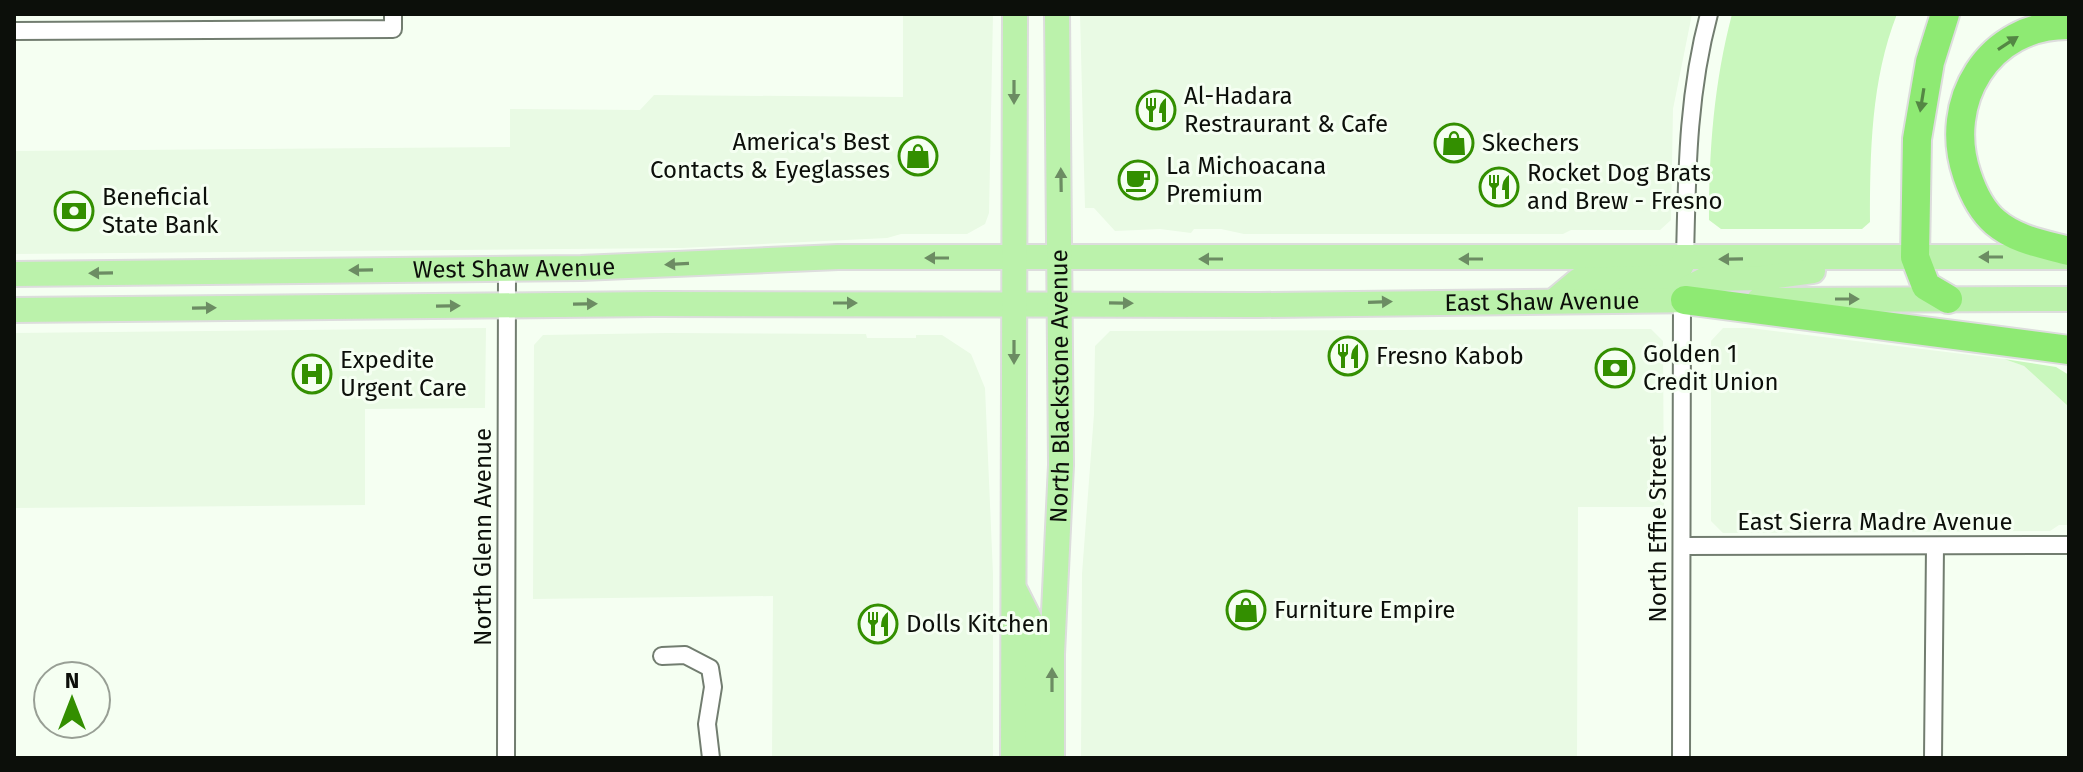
<svg xmlns="http://www.w3.org/2000/svg" width="2083" height="772" font-family="'Fira Sans',sans-serif">
<style>
.built{fill:#e9fae4}
.green{fill:#c9f7bd}
.lines{fill:none;stroke-linecap:round;stroke-linejoin:round}
.street-casing{stroke:#727d70;stroke-width:20}
.primary-casing{stroke:#ddd;stroke-width:28}
.highway-casing{stroke:#ddd;stroke-width:32}
.street{stroke:#fff;stroke-width:16}
.primary{stroke:#bbf2ab;stroke-width:24}
.highway{stroke:#8eea73;stroke-width:28}
.oneway{fill:#548744}
.oneway2{fill:#6c8c63}
.labels{text-anchor:middle;stroke-width:6;stroke-linejoin:round;paint-order:stroke}
.poi-label{font-size:24px;fill:#0c0f0a;stroke:#f5fff2;text-anchor:start}
.street-label{font-size:24px;fill:#0c0f0a;stroke:#f5fff2}
</style>
<rect width="100%" height="100%" fill="#f5fff2"/>
<g class="built">
<polygon points="903,14 993,14 989,213 985,224 967,234 901,234 887,238 682,248 14,254 14,151 510,147 510,109 640,110 654,95 903,97"/>
<polygon points="1080,14 1692,14 1673,109 1671,220 1660,230 1571,230 1563,234 1244,234 1221,229 1194,229 1191,233 1160,229 1115,231 1094,208 1085,208"/>
<polygon points="486,328 485,408 365,409 365,505 14,508 14,333"/>
<polygon points="1723,328 1750,328 2004,359 2024,366 2069,407 2069,525 2059,525 2050,531 1723,533 1711,521 1711,341"/>
<polygon points="1651,329 1663,341 1664,507 1578,507 1577,758 1081,758 1082,574 1094,414 1095,346 1110,331"/>
<polygon points="667,333 866,334 867,338 916,338 916,335 942,335 971,354 985,388 993,574 993,758 772,758 773,596 533,599 534,345 543,335"/>
</g>
<g class="green">
<path d="M 1732,14 L 1897,14 C 1871,80 1870,152 1870,222 L 1862,229 L 1721,229 L 1709,220 C 1709,149 1714,83 1732,14 Z"/>
<polygon points="2004,359 2056,367 2069,375 2069,407 2024,366"/>
</g>
<g class="lines">
<g class="street-casing">
<g id="street">
<polyline points="14,31 393,29 393,14"/>
<path d="M 1685,259 C 1687,175 1687,96 1709,14"/>
<polyline points="1682,546 2068,545"/>
<polyline points="662,656 685,655 710,668 713,687 707,724 711,758"/>
<polyline points="506,758 507,268"/>
<polyline points="1681,758 1682,300"/>
<polyline points="1933,758 1935,546"/>
</g>
</g>
<g class="primary-casing">
<g id="primary">
<path id="s1" d="M 14,274 L 581,268 L 838,257 L 2067,257"/>
<polyline points="1555,300 1579,280 1675,277 1685,259"/>
<polyline points="1682,300 1688,288 1706,279 1763,278 1813,271"/>
<polyline points="1759,300 2069,299"/>
<path id="s2" d="M 14,310 L 655,304 L 1259,305 L 1703,300"/>
<polyline points="1016,592 1031,622 1030,758"/>
<polyline points="1013,758 1015,14"/>
<path id="s3" d="M 1052,758 L 1052,654 L 1061,465 L 1057,14"/>
</g>
</g>
<g class="highway-casing">
<g id="highway">
<polyline points="1945,14 1930,62 1917,139 1915,257 1926,286 1948,299"/>
<path d="M 2069,25 C 1988,24 1942,102 1967,175 C 1973,193 1981,210 1995,222 C 2016,240 2043,244 2069,251"/>
<polyline points="1685,300 2069,350"/>
</g>
</g>
<use href="#street" class="street"/>
<use href="#primary" class="primary"/>
<use href="#highway" class="highway"/>
</g>
<defs><path id="oneway-solid" d="M-6-.8H1V-3.2L6.5 0L1 3.2V.8H-6Z" transform="scale(2)"/></defs>
<g class="oneway">
<use href="#oneway-solid" transform="translate(2008 43) rotate(-33)"/>
<use href="#oneway-solid" transform="translate(1922 100) rotate(99)"/>
</g>
<g class="oneway2">
<use href="#oneway-solid" transform="translate(1014 92) rotate(90)"/>
<use href="#oneway-solid" transform="translate(1061 180) rotate(-91)"/>
<use href="#oneway-solid" transform="translate(1991 257) rotate(180)"/>
<use href="#oneway-solid" transform="translate(937 258) rotate(-180)"/>
<use href="#oneway-solid" transform="translate(1211 259) rotate(-180)"/>
<use href="#oneway-solid" transform="translate(1471 259) rotate(180)"/>
<use href="#oneway-solid" transform="translate(1731 259) rotate(179)"/>
<use href="#oneway-solid" transform="translate(677 264) rotate(177)"/>
<use href="#oneway-solid" transform="translate(361 270) rotate(179)"/>
<use href="#oneway-solid" transform="translate(101 273) rotate(179)"/>
<use href="#oneway-solid" transform="translate(1847 299)"/>
<use href="#oneway-solid" transform="translate(1380 302) rotate(-2)"/>
<use href="#oneway-solid" transform="translate(845 303)"/>
<use href="#oneway-solid" transform="translate(1121 303) rotate(1)"/>
<use href="#oneway-solid" transform="translate(585 304) rotate(-1)"/>
<use href="#oneway-solid" transform="translate(448 306) rotate(-1)"/>
<use href="#oneway-solid" transform="translate(204 308) rotate(-1)"/>
<use href="#oneway-solid" transform="translate(1014 352) rotate(90)"/>
<use href="#oneway-solid" transform="translate(1052 680) rotate(-90)"/>
</g>
<defs>
<g id="restaurant-ring" transform="scale(2)"><circle r="9.5" fill="#f5fff2" stroke="#338f00" stroke-width="1.5"/><path d="M-5-6h1v4h1v-4h1v4h1v-4h1v5L-1.5 .5V6h-2V.5L-5-1ZM5-6V6H3V1.5H1.5Q1.5-4 5-6Z" fill="#338f00"/></g>
<g id="shop-ring" transform="scale(2)"><circle r="9.5" fill="#f5fff2" stroke="#338f00" stroke-width="1.5"/><path d="M-5-2.5h2.3a2.7 3.5 0 0 1 5.4 0H5L5.5 6h-11ZM-1.5-2.5h3a1.5 2.3 0 0 0-3 0Z" fill="#338f00"/></g>
<g id="cafe-ring" transform="scale(2)"><circle r="9.5" fill="#f5fff2" stroke="#338f00" stroke-width="1.5"/><path d="M-5.5-4.5H6V0H3Q3 3.5 0 3.5H-2.5Q-5.5 3.5-5.5 0ZM3-3.2v2h1.7v-2ZM-6 4.5H4V6H-6Z" fill="#338f00"/></g>
<g id="bank-ring" transform="scale(2)"><circle r="9.5" fill="#f5fff2" stroke="#338f00" stroke-width="1.5"/><path d="M-6-4H6V4H-6ZM0-2.3a2.3 2.3 0 1 0 0 4.6a2.3 2.3 0 1 0 0-4.6Z" fill="#338f00"/></g>
<g id="hospital-ring" transform="scale(2)"><circle r="9.5" fill="#f5fff2" stroke="#338f00" stroke-width="1.5"/><path d="M-5-5h3v3.5h4V-5h3V5h-3V1.5h-4V5h-3Z" fill="#338f00"/></g>
</defs>
<g fill-rule="evenodd">
<use href="#restaurant-ring" x="1156" y="110"/>
<use href="#shop-ring" x="1454" y="143"/>
<use href="#shop-ring" x="918" y="156"/>
<use href="#cafe-ring" x="1138" y="180"/>
<use href="#restaurant-ring" x="1499" y="187"/>
<use href="#bank-ring" x="74" y="211"/>
<use href="#restaurant-ring" x="1348" y="356"/>
<use href="#bank-ring" x="1615" y="368"/>
<use href="#hospital-ring" x="312" y="374"/>
<use href="#shop-ring" x="1246" y="610"/>
<use href="#restaurant-ring" x="878" y="624"/>
</g>
<g class="labels">
<g class="poi-label">
<text x="1184" y="104">Al-Hadara<tspan x="1184" dy="28">Restraurant &amp; Cafe</tspan></text>
<text x="890" y="150" text-anchor="end">America's Best<tspan x="890" dy="28">Contacts &amp; Eyeglasses</tspan></text>
<text x="1482" y="151">Skechers</text>
<text x="1166" y="174">La Michoacana<tspan x="1166" dy="28">Premium</tspan></text>
<text x="1527" y="181">Rocket Dog Brats<tspan x="1527" dy="28">and Brew - Fresno</tspan></text>
<text x="102" y="205">Beneficial<tspan x="102" dy="28">State Bank</tspan></text>
<text x="1643" y="362">Golden 1<tspan x="1643" dy="28">Credit Union</tspan></text>
<text x="1376" y="364">Fresno Kabob</text>
<text x="340" y="368">Expedite<tspan x="340" dy="28">Urgent Care</tspan></text>
<text x="1274" y="618">Furniture Empire</text>
<text x="906" y="632">Dolls Kitchen</text>
</g>
<g class="street-label">
<text dy="8" stroke="none"><textPath href="#s1" startOffset="500">West Shaw Avenue</textPath></text>
<text dy="8" stroke="none"><textPath href="#s2" startOffset="1528">East Shaw Avenue</textPath></text>
<text dy="8" stroke="none"><textPath href="#s3" startOffset="372">North Blackstone Avenue</textPath></text>
<text x="1875" y="530">East Sierra Madre Avenue</text>
<text transform="translate(1658 529) rotate(-90)" y="8">North Effie Street</text>
<text transform="translate(483 537) rotate(-90)" y="8">North Glenn Avenue</text>
</g>
</g>
<rect width="2083" height="772" fill="none" stroke="#0c0f0a" stroke-width="32"/>
<g transform="translate(72 700)"><circle r="38" fill="#f5fff2" stroke="#989f95" stroke-width="2"/>
<path d="M0-6L14 30L0 20L-14 30Z" fill="#338f00"/>
<text y="-12" font-size="22" font-weight="bold" text-anchor="middle" fill="#0c0f0a">N</text>
</g>
</svg>
